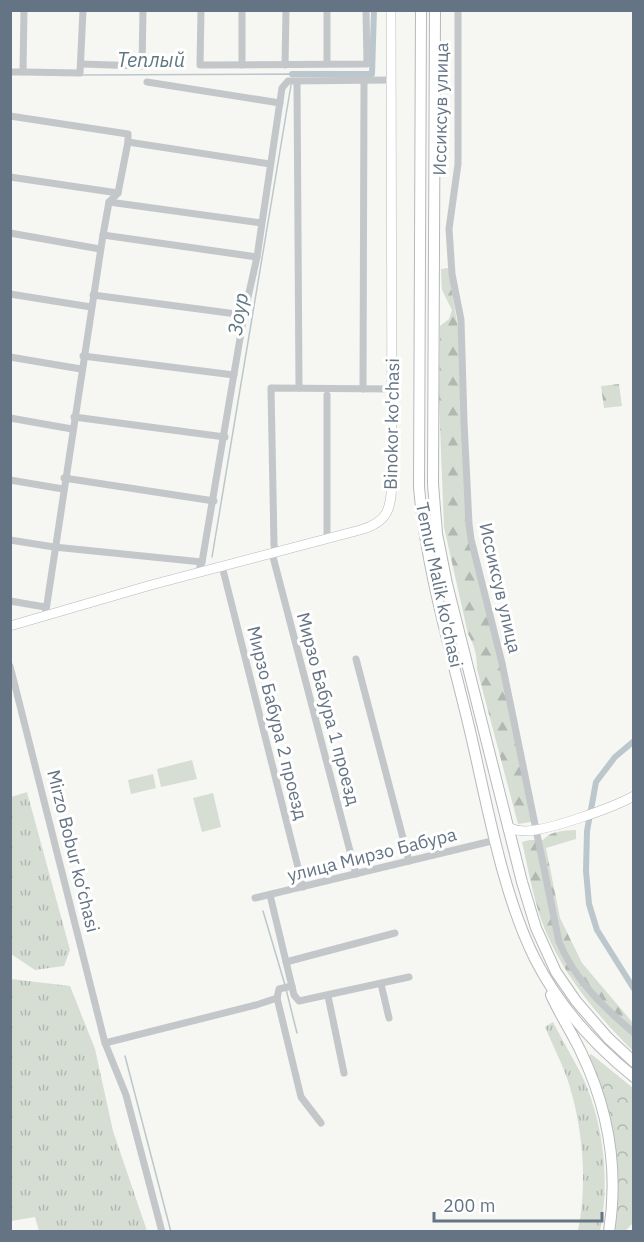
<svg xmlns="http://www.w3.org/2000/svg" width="644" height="1242" font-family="'IBM Plex Sans',sans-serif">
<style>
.grass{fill:url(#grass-tufts)}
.forest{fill:url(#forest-firs)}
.park{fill:url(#park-crowns)}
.garden{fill:#d6ddd3}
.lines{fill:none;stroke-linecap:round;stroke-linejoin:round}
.stream{stroke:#bcc7cd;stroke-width:1.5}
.canal{stroke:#bcc7cd;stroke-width:6}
.secondary-casing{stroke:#b5babf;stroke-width:10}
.trunk-casing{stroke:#b6b9bc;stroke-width:12}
.minor{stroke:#c3c7ca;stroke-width:7}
.secondary{stroke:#fff;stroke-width:9}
.trunk{stroke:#fff;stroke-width:10}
.labels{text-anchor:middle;stroke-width:6;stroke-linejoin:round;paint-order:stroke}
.street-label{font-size:18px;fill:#647484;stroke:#fff}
.water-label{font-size:20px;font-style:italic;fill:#5f7781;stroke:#fff}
</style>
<defs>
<pattern id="grass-tufts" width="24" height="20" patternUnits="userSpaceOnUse" patternTransform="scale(1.5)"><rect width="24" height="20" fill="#d6ddd3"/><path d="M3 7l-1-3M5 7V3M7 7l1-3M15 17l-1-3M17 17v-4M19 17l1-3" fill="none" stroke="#b1b8b1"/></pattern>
<pattern id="forest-firs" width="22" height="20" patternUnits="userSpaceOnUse" patternTransform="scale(1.5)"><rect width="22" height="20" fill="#d6ddd3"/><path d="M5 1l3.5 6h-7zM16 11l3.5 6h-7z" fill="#b1b8b1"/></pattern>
<pattern id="park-crowns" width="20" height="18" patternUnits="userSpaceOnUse" patternTransform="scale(1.5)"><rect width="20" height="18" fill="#d6ddd3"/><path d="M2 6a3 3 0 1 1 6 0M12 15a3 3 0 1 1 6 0" fill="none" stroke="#b1b8b1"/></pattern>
</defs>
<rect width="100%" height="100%" fill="#f6f6f2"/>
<g class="grass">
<polygon points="27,792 70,950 64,966 35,970 11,954 11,797"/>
<polygon points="11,979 70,986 95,1049 113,1131 147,1231 39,1231 35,1217 11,1221"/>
<path d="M 553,1022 C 563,1042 575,1061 584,1080 C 604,1126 610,1183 600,1231 L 578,1231 C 588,1183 583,1126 567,1078 C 561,1061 552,1044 545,1027 Z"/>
</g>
<g class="forest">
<path d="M 448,268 L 458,328 L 469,524 L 533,813 L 531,822 L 518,824 L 477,669 C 477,656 475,646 468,634 L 444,527 L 439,399 L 440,326 L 449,319 L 452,310 L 442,290 L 441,269 Z"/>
<polygon points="619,384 622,406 604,408 601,386"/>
<path d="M 576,830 L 576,839 L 546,848 L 560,918 L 582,963 L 633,1023 L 633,1051 C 598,1016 566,979 546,932 C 534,904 529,872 522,842 L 530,840 L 543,840 C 552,830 564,831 576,830 Z"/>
</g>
<path class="park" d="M 591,1054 L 633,1088 L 633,1223 L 625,1231 L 615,1231 C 623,1164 614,1118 589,1056 Z"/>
<g class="garden">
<polygon points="192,760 197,779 161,787 157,769"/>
<polygon points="153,774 156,788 131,794 128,780"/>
<polygon points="213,793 221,827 202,832 193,798"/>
</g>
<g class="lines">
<g class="stream">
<polyline points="83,75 292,74 292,77"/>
<polyline points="212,557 291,85"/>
<polyline points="263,911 285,985"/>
<polyline points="286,989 297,1033"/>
<polyline points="125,1056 171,1232"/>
</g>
<g class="canal">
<polyline points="292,74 372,74 374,10"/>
<polyline points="634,741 615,757 596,782 587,831 586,871 589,904 597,930 634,989"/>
</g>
<g class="secondary-casing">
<g id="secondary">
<path d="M 10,626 L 151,585 L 360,530 C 389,522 391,508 392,481 L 391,10"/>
<path d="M 508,827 C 514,830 520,831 526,831 C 550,830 612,808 634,796"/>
</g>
</g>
<g class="trunk-casing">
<g id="trunk">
<path d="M 421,10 L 419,487 C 426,569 451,651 470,731 C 487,803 502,893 535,959 C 558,1004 594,1045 634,1077"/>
<polyline points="435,10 433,484 437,534 447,584 522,882 536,928 556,972 576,1001 608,1038 634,1062"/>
<path d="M 551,995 C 560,1015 572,1033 581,1052 C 609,1110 619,1168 609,1232"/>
</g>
</g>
<g class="minor">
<polyline points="201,10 200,65 367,64 366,10"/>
<path d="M 458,10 L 458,164 L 449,229 L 452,274 L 461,320 L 464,422 L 469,524 L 471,539 L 502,663 L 559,942 C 575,980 603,1007 634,1033"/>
<polyline points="82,64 142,66 143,10"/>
<polyline points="327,64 327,10"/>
<polyline points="242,65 242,10"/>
<polyline points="285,65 286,10"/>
<polyline points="10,72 23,72 24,10"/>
<polyline points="23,72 80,73 83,10"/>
<polyline points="297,81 299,388"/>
<polyline points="147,82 280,103"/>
<polyline points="10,116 128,134 128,142 270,164"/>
<polyline points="10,177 118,193"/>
<polyline points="109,202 261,223"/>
<polyline points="10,233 100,249"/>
<polyline points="103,235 257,257"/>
<polyline points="10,294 91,307"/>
<polyline points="93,295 244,315"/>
<polyline points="83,356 234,375"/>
<polyline points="10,357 81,369"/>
<polyline points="363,389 364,81"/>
<polyline points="327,395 327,539"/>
<polyline points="74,417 225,437"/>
<polyline points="10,418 72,429"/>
<polyline points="64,478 214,501"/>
<polyline points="10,480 63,489"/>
<polyline points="10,540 54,547 202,562"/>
<polyline points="276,552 274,545 271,388 393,389"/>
<polyline points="272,553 356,874"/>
<polyline points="222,566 303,887"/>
<polyline points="198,572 202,562 244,315 257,257 282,88 288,81 391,80"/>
<polyline points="10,601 45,607"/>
<polyline points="45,617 103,235 109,202 118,193 128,142"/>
<polyline points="356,659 409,861"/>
<polyline points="10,666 105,1043 126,1095 162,1232"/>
<polyline points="270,895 294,995 299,1001 409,977"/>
<polyline points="255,898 496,840"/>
<polyline points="286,962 395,933"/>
<polyline points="381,984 389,1018"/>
<polyline points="328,996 344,1073"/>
<polyline points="277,998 301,1097 321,1123"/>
<polyline points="105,1043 256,1005 277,998 279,989 292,986"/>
</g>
<use href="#secondary" class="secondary"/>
<use href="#trunk" class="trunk"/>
</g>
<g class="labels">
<g class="street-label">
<text transform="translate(441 109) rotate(-89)" y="6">Иссиксув улица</text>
<text transform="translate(392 424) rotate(-89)" y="6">Binokor ko'chasi</text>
<text transform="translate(439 585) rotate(78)" y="6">Temur Malik ko'chasi</text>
<text transform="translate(500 588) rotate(77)" y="6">Иссиксув улица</text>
<text transform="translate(328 709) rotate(75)" y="6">Мирзо Бабура 1 проезд</text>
<text transform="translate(277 723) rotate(76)" y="6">Мирзо Бабура 2 проезд</text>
<text transform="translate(73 851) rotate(76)" y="6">Mirzo Bobur ko‘chasi</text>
<text transform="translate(372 855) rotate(-14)" y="6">улица Мирзо Бабура</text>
</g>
<g class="water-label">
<text x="151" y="67">Теплый</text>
<text transform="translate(238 314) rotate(-81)" y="7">Зоур</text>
</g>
</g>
<rect width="644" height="1242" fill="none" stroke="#647484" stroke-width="24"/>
<path d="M434 1212v9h168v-9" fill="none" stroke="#647484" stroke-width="3"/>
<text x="443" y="1212" font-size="18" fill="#647484" stroke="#ffffff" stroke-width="4.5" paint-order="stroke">200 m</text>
</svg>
